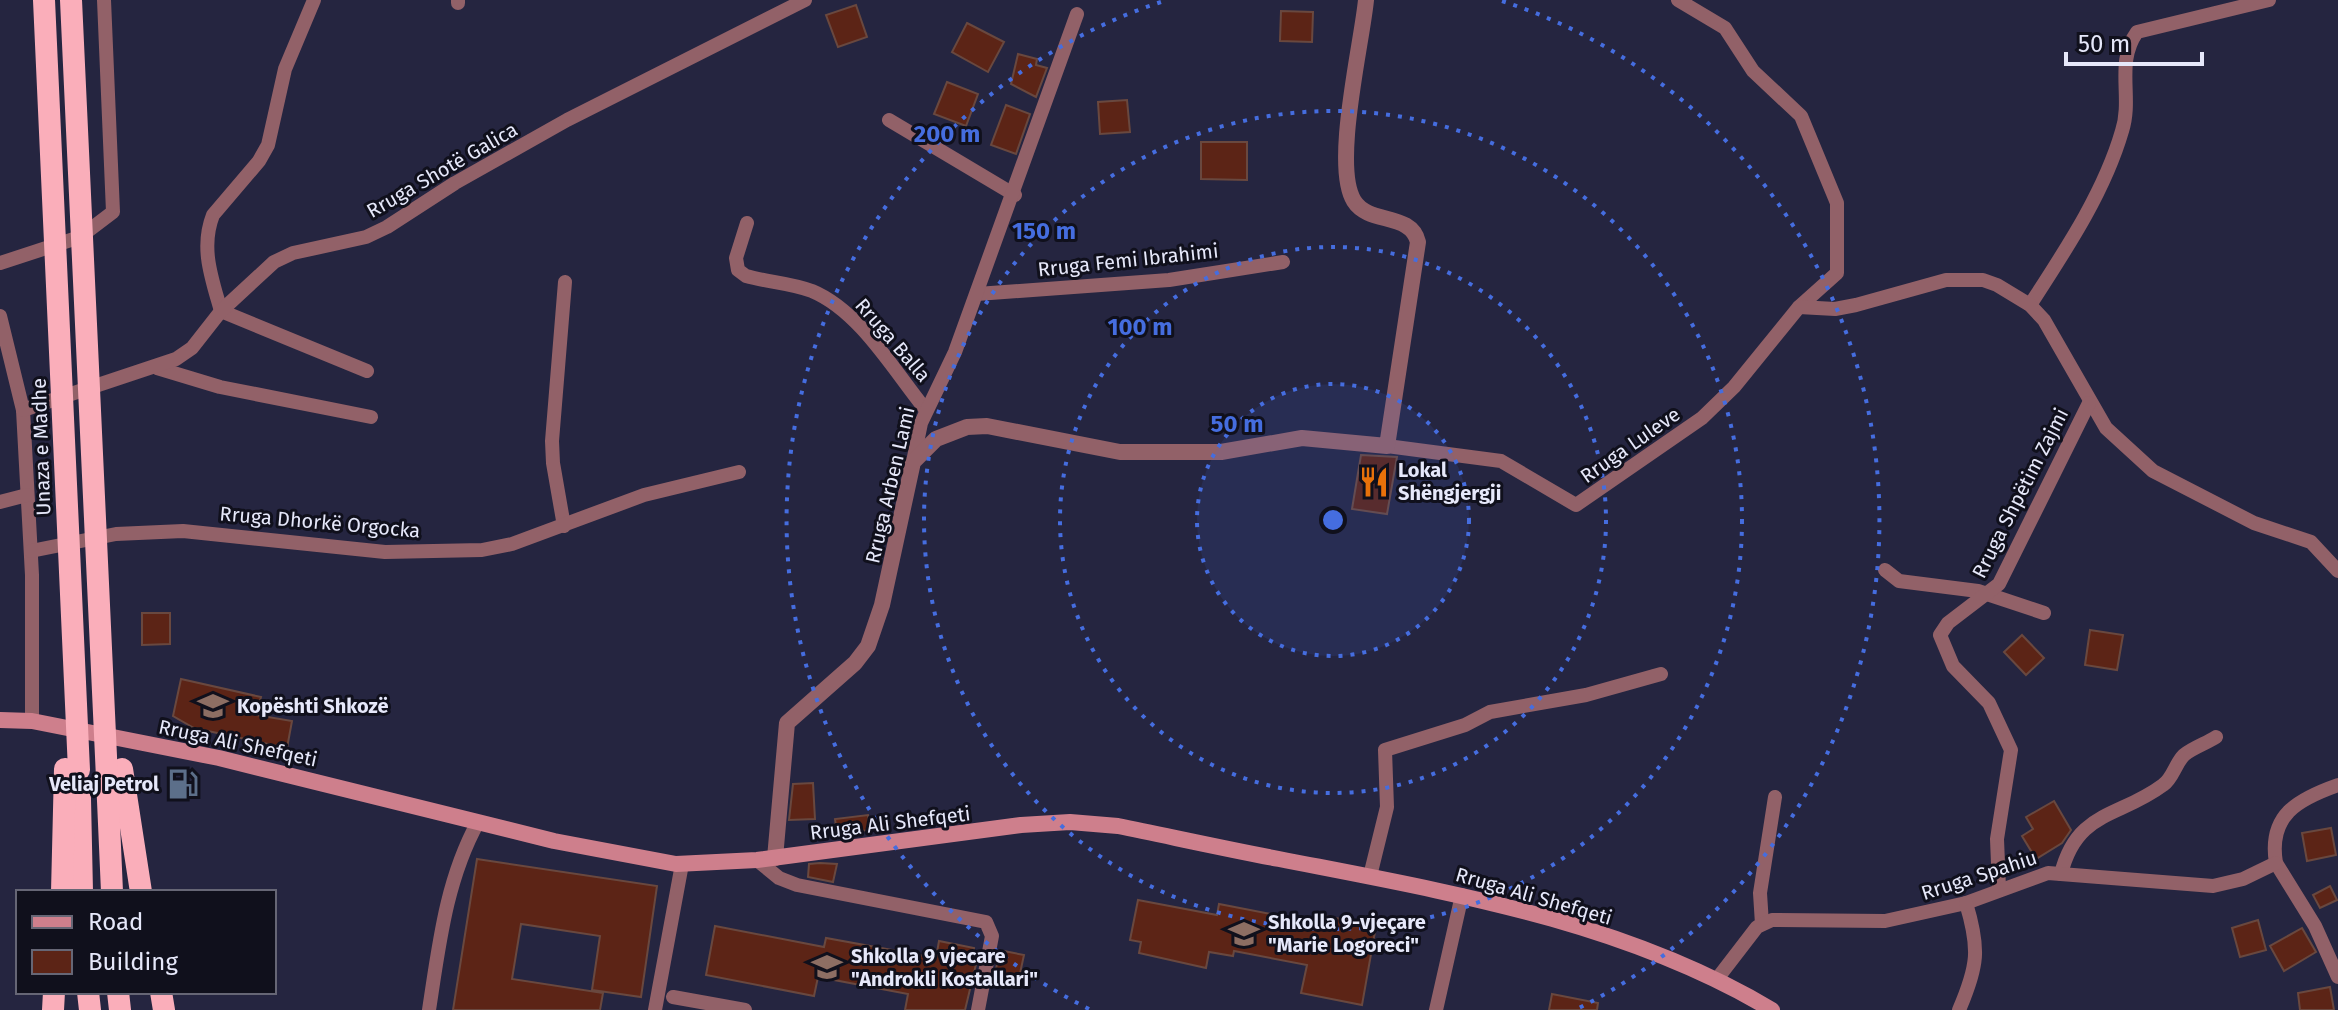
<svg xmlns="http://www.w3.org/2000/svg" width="2338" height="1010" font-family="'Fira Sans',sans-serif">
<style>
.building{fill:#5c2416;stroke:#69483f;stroke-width:2}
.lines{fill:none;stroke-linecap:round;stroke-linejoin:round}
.minor{stroke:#926168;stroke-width:14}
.tertiary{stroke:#926168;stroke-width:16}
.secondary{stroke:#ce7f8c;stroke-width:16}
.trunk{stroke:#faaeba;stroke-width:22}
.trunk-bridge{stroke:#faaeba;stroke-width:22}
.ring{fill:none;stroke:#456ddf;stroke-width:4;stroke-dasharray:4 8}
.labels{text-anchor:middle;stroke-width:6;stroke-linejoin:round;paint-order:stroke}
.street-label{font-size:20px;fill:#e6e8fa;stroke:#10101c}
.poi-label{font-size:20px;font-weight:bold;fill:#e6e8fa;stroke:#10101c;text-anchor:start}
.centre{fill:#456ddf;stroke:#10101c;stroke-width:4}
.ring-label{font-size:24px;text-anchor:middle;font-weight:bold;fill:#456ddf;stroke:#10101c;stroke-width:6;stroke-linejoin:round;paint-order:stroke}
</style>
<rect width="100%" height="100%" fill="#252540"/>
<g class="building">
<polygon points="856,5 867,37 838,47 826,15"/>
<polygon points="1281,11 1313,12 1312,42 1280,41"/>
<polygon points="967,23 1004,42 988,72 952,52"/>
<polygon points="1018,54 1037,59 1036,65 1047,68 1036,97 1011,84"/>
<polygon points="947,82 978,94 966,126 934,114"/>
<polygon points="1127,100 1130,132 1100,134 1098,102"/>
<polygon points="1006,105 1030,114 1016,154 991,145"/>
<polygon points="1201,142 1247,142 1247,180 1201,179"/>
<polygon points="1361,455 1397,457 1387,514 1352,509"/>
<polygon points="142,613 170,613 170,644 142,645"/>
<polygon points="2090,630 2123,635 2117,670 2085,665"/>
<polygon points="2022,635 2044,658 2026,675 2004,652"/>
<polygon points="181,679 261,697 256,715 292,721 287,748 194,728 173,716"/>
<polygon points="813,783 815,819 789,820 793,784"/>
<polygon points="2054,801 2071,830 2062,843 2036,859 2022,836 2033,829 2026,817"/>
<polygon points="868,815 870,830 837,834 835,819"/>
<polygon points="2331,828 2336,855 2307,861 2302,833"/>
<polygon points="477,859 657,886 641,997 592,990 600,936 521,924 512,979 603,993 600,1010 453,1010"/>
<polygon points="820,863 837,864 833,882 808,877 809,864"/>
<polygon points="2330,886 2337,900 2320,908 2313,895"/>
<polygon points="1138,900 1217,915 1219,904 1318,923 1320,915 1376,926 1362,1005 1301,993 1307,965 1234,951 1233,956 1209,952 1206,968 1139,953 1141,942 1130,940"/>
<polygon points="2258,920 2266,950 2240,957 2232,928"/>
<polygon points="715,926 824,947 826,938 936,958 939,941 974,948 973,955 978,956 965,1010 905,1010 908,994 818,977 814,996 706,975"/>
<polygon points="2302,928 2316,952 2284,971 2270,946"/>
<polygon points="1004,951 1024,955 1017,987 993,982 998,960 1002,961"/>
<polygon points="2330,987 2334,1010 2300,1010 2298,993"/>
<polygon points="1552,994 1598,1003 1597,1010 1549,1010"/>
</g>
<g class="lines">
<g class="minor">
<path d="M 314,0 L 285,69 L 268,145 L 259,161 L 213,215 C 200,248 212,279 221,311 L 367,371"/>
<polyline points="458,0 458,3"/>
<polyline points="1678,0 1725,28 1753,71 1801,116 1837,203 1837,273 1799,307"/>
<polyline points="889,120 1015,195"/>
<path d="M 747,223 L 736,258 L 738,270 L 746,276 C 767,282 791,283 812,291 C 860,311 894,371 926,410"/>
<polyline points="0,263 80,237 113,212 104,0"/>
<polyline points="977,294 1169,280 1283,262"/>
<path d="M 2030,305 C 2065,251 2104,193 2122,131 C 2133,97 2115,63 2137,32 L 2269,0"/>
<polyline points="0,316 23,410 32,575 32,721"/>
<polyline points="157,368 220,387 371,417"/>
<polyline points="23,410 176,359 192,348 221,311 274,262 293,253 366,237 387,227 455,183 567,120 805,0"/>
<polyline points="1387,446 1501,461 1576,505 1702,418 1734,387 1799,307 1835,309 1856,305 1946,280 1983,280 1997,285 2030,305 2044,320 2106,428 2153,471 2254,523 2311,542 2338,571"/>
<polyline points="913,462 921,423 955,352 1077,14"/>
<polyline points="0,502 27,495"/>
<polyline points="564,526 553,463 552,441 565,282"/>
<polyline points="31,551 116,534 183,531 385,552 482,550 512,544 644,495 739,472"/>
<polyline points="1885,570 1899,581 1978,591 2044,613"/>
<path d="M 2338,785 C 2298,799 2268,815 2276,863 L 2315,926 L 2338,977"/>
<polyline points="757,860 779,878 797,885 986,922 992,936 978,1010"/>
<path d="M 2061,874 C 2077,810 2119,818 2163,785 C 2173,778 2175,764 2184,755 C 2192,748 2207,743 2216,737"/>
<polyline points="1370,876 1387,807 1385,750 1465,725 1490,712 1586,695 1661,674"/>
<polyline points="1999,888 1997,839 2011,750 1989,703 1953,666 1940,635 1948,623 1999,584 2089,403"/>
<polyline points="1762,924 1760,893 1775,797"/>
<polyline points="1717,979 1757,927 1772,920 1885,921 1966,903 2048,873 2213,886 2243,879 2276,863"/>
<polyline points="673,997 745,1010"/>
<path d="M 429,1010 C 439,945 446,880 478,822"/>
<polyline points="655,1010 682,864"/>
<polyline points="1436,1010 1462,895"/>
<path d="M 1959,1010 C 1978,966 1980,949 1966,903"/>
</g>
<path class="tertiary" d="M 775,858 L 787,723 L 855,663 L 868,646 L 882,605 L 913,462 L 936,439 L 967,427 L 987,426 L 1120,452 L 1221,452 L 1302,438 L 1387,446 L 1418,242 C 1411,212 1369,225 1354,201 C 1332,166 1362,43 1366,0"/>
<path class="secondary" d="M 0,720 L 32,721 L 219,758 L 554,841 L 676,864 L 757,860 L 1021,825 L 1070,822 L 1118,826 C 1172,837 1226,849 1279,859 C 1447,892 1623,921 1772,1010"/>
<g class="trunk">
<polyline points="122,769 141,892"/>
<polyline points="107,778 112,892"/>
<polyline points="80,799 82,892"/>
<polyline points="62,892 65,769"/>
<polyline points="88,992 90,1010"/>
<polyline points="118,992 120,1010"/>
<polyline points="161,992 164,1010"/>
<polyline points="53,1010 54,992"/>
</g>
<g class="trunk-bridge">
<polyline points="44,0 79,770"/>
<polyline points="71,0 107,778"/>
</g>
</g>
<circle cx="1333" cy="520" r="136" fill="#456ddf" fill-opacity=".12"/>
<g class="ring">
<circle cx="1333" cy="520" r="136"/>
<circle cx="1333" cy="520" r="273"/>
<circle cx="1333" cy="520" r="409"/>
<path d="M1089 1009A546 546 0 0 1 1164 1M1502 1A546 546 0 0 1 1577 1009"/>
</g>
<defs>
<g id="restaurant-bare" transform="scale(2.4)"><path d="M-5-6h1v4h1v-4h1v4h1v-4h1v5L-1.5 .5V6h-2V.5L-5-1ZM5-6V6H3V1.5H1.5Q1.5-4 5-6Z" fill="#e8710a" stroke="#10101c" stroke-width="2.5" paint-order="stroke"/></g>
<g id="school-bare" transform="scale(2.4)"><path d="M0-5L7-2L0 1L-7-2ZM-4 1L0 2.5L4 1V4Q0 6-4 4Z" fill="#8d6e63" stroke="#10101c" stroke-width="2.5" paint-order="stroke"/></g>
<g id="fuel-bare" transform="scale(2.4)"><path d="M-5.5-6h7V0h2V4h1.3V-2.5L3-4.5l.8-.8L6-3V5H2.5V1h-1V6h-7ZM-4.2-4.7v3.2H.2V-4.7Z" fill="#5c6f8a" stroke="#10101c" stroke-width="2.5" paint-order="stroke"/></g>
</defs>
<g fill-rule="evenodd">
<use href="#restaurant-bare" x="1374" y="482"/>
<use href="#school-bare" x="213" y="706"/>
<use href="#fuel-bare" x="183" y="784"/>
<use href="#school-bare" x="1244" y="934"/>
<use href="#school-bare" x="827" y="967"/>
</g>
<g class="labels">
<g class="street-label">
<text transform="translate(442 170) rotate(-30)" y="7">Rruga Shotë Galica</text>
<text transform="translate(1128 260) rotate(-6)" y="7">Rruga Femi Ibrahimi</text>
<text transform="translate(893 340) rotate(49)" y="7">Rruga Balla</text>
<text transform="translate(1630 445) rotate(-35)" y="7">Rruga Luleve</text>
<text transform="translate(41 447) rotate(-92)" y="7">Unaza e Madhe</text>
<text transform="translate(890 485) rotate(-77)" y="7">Rruga Arben Lami</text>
<text transform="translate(2020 493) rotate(-63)" y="7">Rruga Shpëtim Zajmi</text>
<text transform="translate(320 522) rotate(5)" y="7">Rruga Dhorkë Orgocka</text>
<text transform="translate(238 743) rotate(12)" y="7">Rruga Ali Shefqeti</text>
<text transform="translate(890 823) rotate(-7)" y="7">Rruga Ali Shefqeti</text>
<text transform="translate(1979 875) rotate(-18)" y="7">Rruga Spahiu</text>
<text transform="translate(1534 896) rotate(16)" y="7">Rruga Ali Shefqeti</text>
</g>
<g class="poi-label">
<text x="1398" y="477">Lokal<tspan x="1398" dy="23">Shëngjergji</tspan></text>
<text x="237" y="713">Kopështi Shkozë</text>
<text x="159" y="791" text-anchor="end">Veliaj Petrol</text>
<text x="1268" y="929">Shkolla 9-vjeçare<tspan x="1268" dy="23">"Marie Logoreci"</tspan></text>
<text x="851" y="963">Shkolla 9 vjecare<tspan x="851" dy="23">"Androkli Kostallari"</tspan></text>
</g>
</g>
<circle cx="1333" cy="520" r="12" class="centre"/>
<g class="ring-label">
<text x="947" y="142">200 m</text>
<text x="1044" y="239">150 m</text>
<text x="1140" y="335">100 m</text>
<text x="1237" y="432">50 m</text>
</g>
<rect x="16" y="890" width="260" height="104" fill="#10101c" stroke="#666675" stroke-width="2"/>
<rect x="32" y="916" width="40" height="12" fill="#ce7f8c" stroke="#666675" stroke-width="2"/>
<text x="88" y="930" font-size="24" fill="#e6e8fa">Road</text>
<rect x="32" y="950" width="40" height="24" fill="#5c2416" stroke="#666675" stroke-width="2"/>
<text x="88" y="970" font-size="24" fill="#e6e8fa">Building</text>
<path d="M2066 52v12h136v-12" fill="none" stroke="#e6e8fa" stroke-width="4"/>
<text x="2078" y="52" font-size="24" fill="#e6e8fa" stroke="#10101c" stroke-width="6" paint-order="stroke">50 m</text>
</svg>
